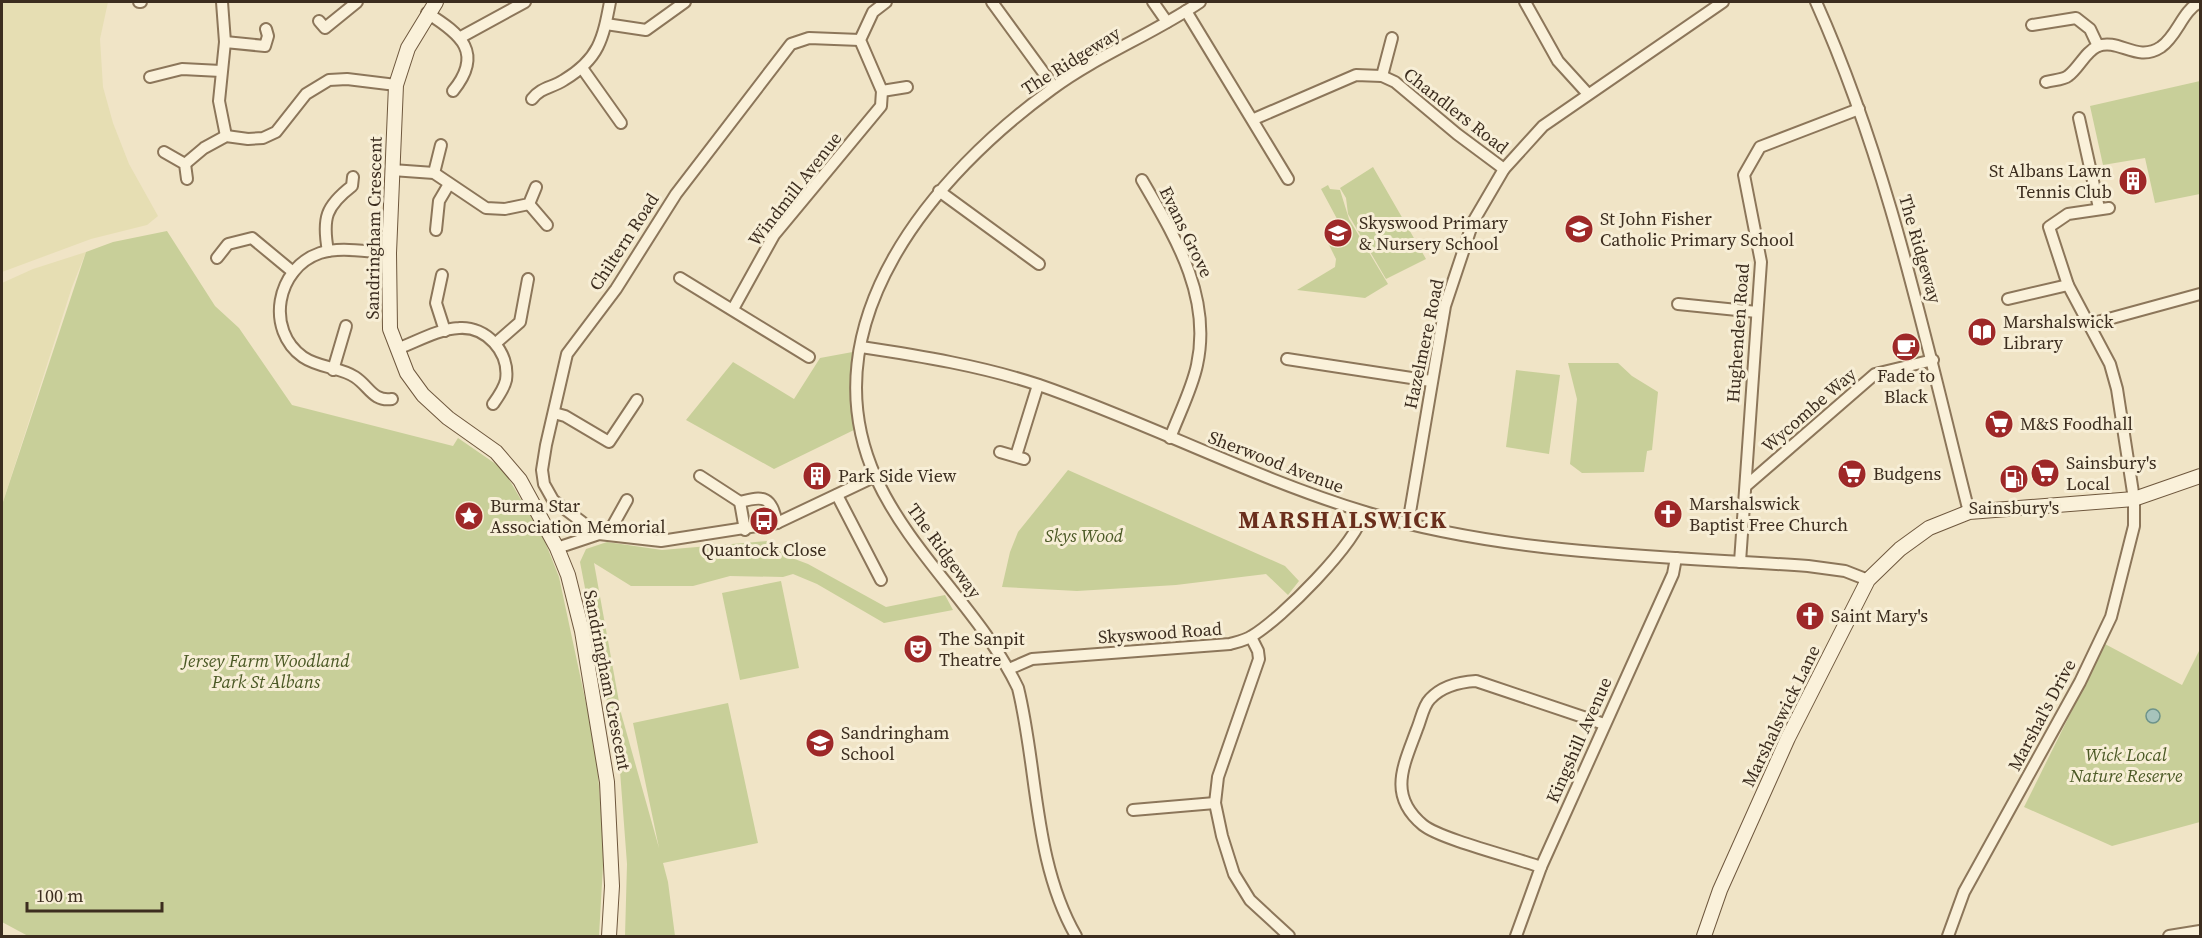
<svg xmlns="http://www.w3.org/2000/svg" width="2202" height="938" font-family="'Source Serif 4',serif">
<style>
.farmland{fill:#e6deb3}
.green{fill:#c8cf99}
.water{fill:#a7c3bb;stroke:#6d938a;stroke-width:1.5}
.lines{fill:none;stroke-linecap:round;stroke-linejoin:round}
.street-casing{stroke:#8c765a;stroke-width:14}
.secondary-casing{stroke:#6e573d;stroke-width:16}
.street{stroke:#faf1da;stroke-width:10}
.secondary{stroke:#faf1da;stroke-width:14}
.labels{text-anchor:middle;stroke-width:6;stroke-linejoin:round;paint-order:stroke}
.street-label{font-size:18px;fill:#3c2d1f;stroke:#f7eed6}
.poi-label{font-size:18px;fill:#3c2d1f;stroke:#f7eed6;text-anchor:start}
.park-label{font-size:18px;font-style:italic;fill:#4b5925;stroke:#f7eed6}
.district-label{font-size:24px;font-weight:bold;letter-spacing:1.5px;fill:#6a2e1c;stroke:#f7eed6}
</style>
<rect width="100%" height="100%" fill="#f0e4c6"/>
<g class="farmland">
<polygon points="2,2 108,2 100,39 103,87 113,123 129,164 158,216 147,225 91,239 2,272"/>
<polygon points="86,252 72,287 2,505 2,283 33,269"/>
</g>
<g class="green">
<polygon points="2200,81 2200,194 2155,203 2145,158 2103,165 2090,106"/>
<polygon points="1373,167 1426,259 1386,279 1348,214 1346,198 1340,188"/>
<polygon points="1328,185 1330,189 1340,190 1349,219 1388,284 1365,298 1297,290 1335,267 1336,259 1326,239 1343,230 1321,189"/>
<polygon points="167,231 215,306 239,328 292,405 453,446 458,438 503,469 544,539 559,577 596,750 604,848 599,936 28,936 2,922 2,505 86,252 113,242"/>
<polygon points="858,351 856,429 774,469 686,420 733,362 794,399 820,358"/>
<polygon points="1568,363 1618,363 1632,376 1658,392 1652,450 1647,451 1644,472 1582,473 1570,464 1577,399"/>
<polygon points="1516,370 1560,375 1549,454 1506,447"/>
<polygon points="1068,470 1285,566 1299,581 1288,595 1266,574 1176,585 1077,591 1002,587 1010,552 1018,532"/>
<polygon points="767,541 784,555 808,564 886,607 945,595 953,610 884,623 817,584 793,574 783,577 730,576 693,586 631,586 594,563 621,713 659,848 633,723 728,703 758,843 663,863 668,882 675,936 625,936 627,864 620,771 580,562 586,549 607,542 662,550"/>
<polygon points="781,581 799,668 740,680 722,593"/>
<polygon points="2105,644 2182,685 2200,649 2200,822 2112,846 2024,807"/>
</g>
<circle class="water" cx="2153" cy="716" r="7"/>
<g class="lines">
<g class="street-casing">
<g id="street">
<polyline points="139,2 141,2"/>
<polyline points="222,2 225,42"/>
<polyline points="992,2 1054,87"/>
<polyline points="1153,2 1167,22"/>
<polyline points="1525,2 1558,61 1588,94"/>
<path d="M 1816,2 C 1889,165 1925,339 1969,512"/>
<polyline points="1186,11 1288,179"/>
<path d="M 427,13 C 461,34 484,53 453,91"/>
<polyline points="319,21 325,28 357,2"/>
<polyline points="606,24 646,30 685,2"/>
<polyline points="2032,25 2076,18 2090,29 2098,46"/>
<polyline points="461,37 525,2"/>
<polyline points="582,68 621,123"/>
<polyline points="1382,76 1392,38"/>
<polyline points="150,77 182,69 221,71"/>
<path d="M 2046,82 C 2053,80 2063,80 2068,76 C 2079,68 2085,52 2098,46 C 2119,38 2137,63 2161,47 C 2178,35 2182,11 2200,2"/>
<polyline points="882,91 907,87"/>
<path d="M 532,99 C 541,87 552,88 564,80 C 599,59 603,39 610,2"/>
<polyline points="2079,118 2099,208"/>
<polyline points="1254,119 1356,75 1382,76 1395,82 1457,134 1504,169"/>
<polyline points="226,136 219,101 225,42 265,46 268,36 266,29"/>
<polyline points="164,152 185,164 187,179"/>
<polyline points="185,164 204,148 226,136 248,139 263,138 276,132 306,94 329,80 347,79 396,85"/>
<polyline points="392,170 434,173 486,208 505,209 529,204 536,187"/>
<polyline points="434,173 441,145"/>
<path d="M 1142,180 C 1175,237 1212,296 1197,365 C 1192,389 1179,414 1170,438"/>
<polyline points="939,191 1039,264"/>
<polyline points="529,204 547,225"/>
<polyline points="436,230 439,201 449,184"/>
<path d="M 328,251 C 322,218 326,206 352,186 L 353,177"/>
<path d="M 389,253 C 367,252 340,246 320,253 C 276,268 265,330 303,357 C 319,368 340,367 355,377 C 369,386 373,402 392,399"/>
<polyline points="217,258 228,244 252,238 293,272"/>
<polyline points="442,275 436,303 445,331"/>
<polyline points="680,278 809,357"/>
<polyline points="2008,299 2068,285"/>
<polyline points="1678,304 1757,312"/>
<polyline points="733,309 774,235 881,106 882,91 860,40 873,12 886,2"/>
<polyline points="2090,324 2200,294"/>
<polyline points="496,343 520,322 528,279"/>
<path d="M 861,347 C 921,356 982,366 1039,385 C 1149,423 1253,478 1365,512 C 1508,555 1660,556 1808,566 L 1845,571 L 1868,580"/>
<path d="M 397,349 C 416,342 438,329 459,328 C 486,326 510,352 506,380 C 504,389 498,397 493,404"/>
<polyline points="1287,359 1431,381"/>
<polyline points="333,370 346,326"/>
<polyline points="554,413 565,416 609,442 637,400"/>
<polyline points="1000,452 1024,459"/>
<polyline points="1016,456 1038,385"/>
<polyline points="700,476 740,502"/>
<polyline points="1747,485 1875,374 1933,360"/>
<polyline points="837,495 881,580"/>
<polyline points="1408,524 1445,306 1473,222 1504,169 1543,126 1723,2"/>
<path d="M 745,530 L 740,502 C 765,495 771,497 777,523"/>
<polyline points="608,534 627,500"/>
<polyline points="588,536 582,522 553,500 544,484 542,470 546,445 567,354 616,289 676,194 791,44 809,38 860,40"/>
<polyline points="557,548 599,534 661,541 777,523 876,476"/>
<polyline points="1740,562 1761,262 1744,175 1760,147 1859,109"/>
<polyline points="1251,637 1258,651 1259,659 1218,777 1215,803 1222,836 1234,874 1250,900 1289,936"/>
<path d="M 1009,669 L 1032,659 L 1230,644 C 1237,642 1246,640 1252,636 C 1282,618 1355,545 1364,512"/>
<polyline points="1133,810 1215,803"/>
<path d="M 1541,867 C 1516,858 1440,839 1423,825 C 1387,795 1404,765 1417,729 C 1421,720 1423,706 1430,699 C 1442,686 1458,682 1476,681 L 1604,724"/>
<path d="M 1076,936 C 1033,861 1038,769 1018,688 C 981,611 912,556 876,478 C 806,323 935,174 1052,89 C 1098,55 1153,34 1200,2"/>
<polyline points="1516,936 1541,867 1673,574 1676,558"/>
<polyline points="1948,936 1964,892 2080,682 2111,617 2134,526 2134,499 2117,389 2110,364 2068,285 2049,227 2068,214 2109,208"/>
<polyline points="2169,936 2200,931"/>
</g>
</g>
<g class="secondary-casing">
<g id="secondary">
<polyline points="436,2 408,48 396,85 389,253 390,329 407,373 423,395 448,418 496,452 520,480 557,548 568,575 582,631 607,782 612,886 609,936"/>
<polyline points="1704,936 1720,890 1788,738 1868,580 1900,549 1929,528 1969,512 2134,499 2200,476"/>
</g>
</g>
<use href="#street" class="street"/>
<use href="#secondary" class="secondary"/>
</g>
<defs>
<g id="building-disc" transform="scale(1.5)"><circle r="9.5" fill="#9e2828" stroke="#f7eed6"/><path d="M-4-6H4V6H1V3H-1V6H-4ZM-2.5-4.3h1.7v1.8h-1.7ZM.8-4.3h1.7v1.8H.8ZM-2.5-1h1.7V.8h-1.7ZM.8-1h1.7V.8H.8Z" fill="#fff"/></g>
<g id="school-disc" transform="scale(1.5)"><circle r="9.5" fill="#9e2828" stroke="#f7eed6"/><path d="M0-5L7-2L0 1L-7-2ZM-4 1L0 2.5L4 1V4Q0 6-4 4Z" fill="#fff"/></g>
<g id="library-disc" transform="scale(1.5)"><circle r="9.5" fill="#9e2828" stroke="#f7eed6"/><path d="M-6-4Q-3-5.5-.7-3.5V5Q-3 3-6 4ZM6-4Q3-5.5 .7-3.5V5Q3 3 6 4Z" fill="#fff"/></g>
<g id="cafe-disc" transform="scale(1.5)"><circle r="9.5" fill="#9e2828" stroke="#f7eed6"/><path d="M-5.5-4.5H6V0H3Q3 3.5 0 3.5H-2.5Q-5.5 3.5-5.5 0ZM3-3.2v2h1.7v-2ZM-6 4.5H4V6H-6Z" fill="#fff"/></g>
<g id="supermarket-disc" transform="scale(1.5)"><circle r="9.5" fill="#9e2828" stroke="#f7eed6"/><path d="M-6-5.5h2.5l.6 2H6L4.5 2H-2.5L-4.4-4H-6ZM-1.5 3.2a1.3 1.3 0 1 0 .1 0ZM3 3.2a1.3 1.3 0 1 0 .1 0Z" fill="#fff"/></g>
<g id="fuel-disc" transform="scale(1.5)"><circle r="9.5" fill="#9e2828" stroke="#f7eed6"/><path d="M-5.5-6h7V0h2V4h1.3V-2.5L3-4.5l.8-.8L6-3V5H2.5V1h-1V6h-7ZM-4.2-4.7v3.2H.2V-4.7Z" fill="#fff"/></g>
<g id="church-disc" transform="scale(1.5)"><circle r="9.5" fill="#9e2828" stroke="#f7eed6"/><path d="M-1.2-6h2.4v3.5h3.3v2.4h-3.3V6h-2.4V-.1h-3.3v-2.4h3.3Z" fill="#fff"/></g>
<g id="sight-disc" transform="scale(1.5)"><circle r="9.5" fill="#9e2828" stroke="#f7eed6"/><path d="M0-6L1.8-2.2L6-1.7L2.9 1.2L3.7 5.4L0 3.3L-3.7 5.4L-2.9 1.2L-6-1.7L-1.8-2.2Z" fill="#fff"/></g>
<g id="bus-disc" transform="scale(1.5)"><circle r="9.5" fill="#9e2828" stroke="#f7eed6"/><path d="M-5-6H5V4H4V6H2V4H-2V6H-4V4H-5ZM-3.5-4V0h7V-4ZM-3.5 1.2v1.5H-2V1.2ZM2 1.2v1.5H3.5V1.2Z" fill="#fff"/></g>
<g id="theatre-disc" transform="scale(1.5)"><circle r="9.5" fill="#9e2828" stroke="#f7eed6"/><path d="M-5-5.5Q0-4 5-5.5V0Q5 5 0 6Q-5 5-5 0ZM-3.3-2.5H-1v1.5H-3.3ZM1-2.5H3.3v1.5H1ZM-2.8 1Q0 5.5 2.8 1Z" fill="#fff"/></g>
</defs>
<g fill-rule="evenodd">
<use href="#building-disc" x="2133" y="181"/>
<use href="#school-disc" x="1579" y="229"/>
<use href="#school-disc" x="1338" y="233"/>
<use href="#library-disc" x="1982" y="332"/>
<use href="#cafe-disc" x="1906" y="347"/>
<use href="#supermarket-disc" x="1999" y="424"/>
<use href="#supermarket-disc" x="2045" y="473"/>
<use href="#supermarket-disc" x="1852" y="474"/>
<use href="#building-disc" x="817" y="476"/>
<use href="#fuel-disc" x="2014" y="479"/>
<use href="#church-disc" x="1668" y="514"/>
<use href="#sight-disc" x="469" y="516"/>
<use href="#bus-disc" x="764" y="521"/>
<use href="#church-disc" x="1810" y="616"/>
<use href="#theatre-disc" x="918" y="649"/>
<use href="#school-disc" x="820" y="743"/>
</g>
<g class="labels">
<g class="street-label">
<text transform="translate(1071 61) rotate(-32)" y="6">The Ridgeway</text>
<text transform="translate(1456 111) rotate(38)" y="6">Chandlers Road</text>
<text transform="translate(795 189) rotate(-52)" y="6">Windmill Avenue</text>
<text transform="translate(374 228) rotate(-89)" y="6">Sandringham Crescent</text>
<text transform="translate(1186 232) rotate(64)" y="6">Evans Grove</text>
<text transform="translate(624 242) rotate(-57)" y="6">Chiltern Road</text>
<text transform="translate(1920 249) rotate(74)" y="6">The Ridgeway</text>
<text transform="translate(1738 333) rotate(-86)" y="6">Hughenden Road</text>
<text transform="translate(1424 344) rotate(-78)" y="6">Hazelmere Road</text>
<text transform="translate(1809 410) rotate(-41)" y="6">Wycombe Way</text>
<text transform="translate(1276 462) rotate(21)" y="6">Sherwood Avenue</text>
<text transform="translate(944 551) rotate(54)" y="6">The Ridgeway</text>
<text transform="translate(1160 633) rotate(-4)" y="6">Skyswood Road</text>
<text transform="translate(607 680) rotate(79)" y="6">Sandringham Crescent</text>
<text transform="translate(2042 715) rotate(-62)" y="6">Marshal's Drive</text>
<text transform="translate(1781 716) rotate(-64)" y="6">Marshalswick Lane</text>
<text transform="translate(1579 740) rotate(-66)" y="6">Kingshill Avenue</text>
</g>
<g class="poi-label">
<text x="2112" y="177" text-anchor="end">St Albans Lawn<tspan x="2112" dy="21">Tennis Club</tspan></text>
<text x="1600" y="225">St John Fisher<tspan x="1600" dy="21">Catholic Primary School</tspan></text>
<text x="1359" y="229">Skyswood Primary<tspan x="1359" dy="21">&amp; Nursery School</tspan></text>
<text x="2003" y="328">Marshalswick<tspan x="2003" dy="21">Library</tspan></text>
<text x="1906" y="382" text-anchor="middle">Fade to<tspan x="1906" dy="21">Black</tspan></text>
<text x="2020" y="430">M&amp;S Foodhall</text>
<text x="2066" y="469">Sainsbury's<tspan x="2066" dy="21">Local</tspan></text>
<text x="1873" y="480">Budgens</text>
<text x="838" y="482">Park Side View</text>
<text x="1689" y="510">Marshalswick<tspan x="1689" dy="21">Baptist Free Church</tspan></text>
<text x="490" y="512">Burma Star<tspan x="490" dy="21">Association Memorial</tspan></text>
<text x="2014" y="514" text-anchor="middle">Sainsbury's</text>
<text x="764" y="556" text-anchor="middle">Quantock Close</text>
<text x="1831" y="622">Saint Mary's</text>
<text x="939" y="645">The Sanpit<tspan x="939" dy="21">Theatre</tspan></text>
<text x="841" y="739">Sandringham<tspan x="841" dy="21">School</tspan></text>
</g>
<g class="park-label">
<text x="1084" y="542">Skys Wood</text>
<text x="266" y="667">Jersey Farm Woodland<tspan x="266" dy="21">Park St Albans</tspan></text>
<text x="2126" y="761">Wick Local<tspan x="2126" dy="21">Nature Reserve</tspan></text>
</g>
<g class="district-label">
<text x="1343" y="528">MARSHALSWICK</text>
</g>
</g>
<rect width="2202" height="938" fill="none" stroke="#3c2d1f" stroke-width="6"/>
<path d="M27 902v9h135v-9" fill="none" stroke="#3c2d1f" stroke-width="3"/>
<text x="36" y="902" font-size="18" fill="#3c2d1f" stroke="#f7eed6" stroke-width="4.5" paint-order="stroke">100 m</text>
</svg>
